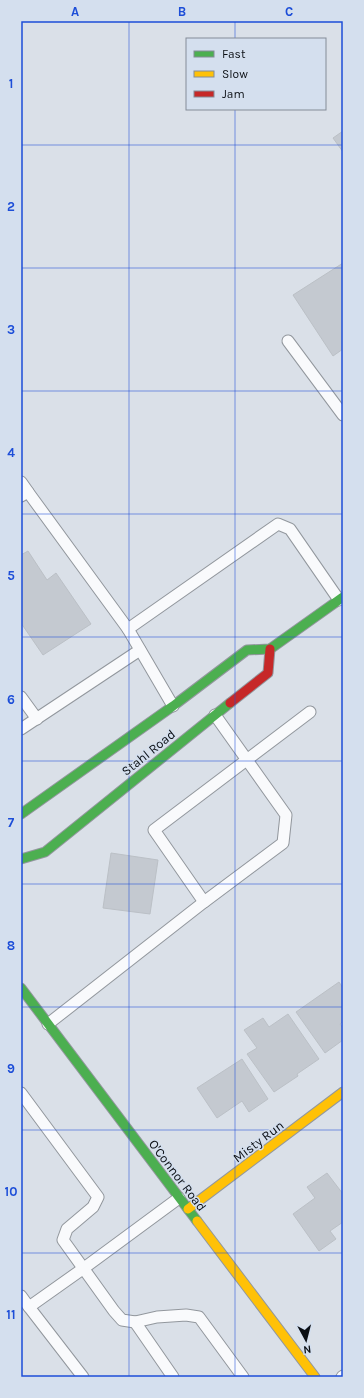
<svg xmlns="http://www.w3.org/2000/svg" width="364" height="1398" font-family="Karla,sans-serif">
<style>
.building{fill:#c4c9d0;stroke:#bbc0c6}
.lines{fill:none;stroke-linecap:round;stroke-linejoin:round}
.lane-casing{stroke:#92979d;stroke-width:13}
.fast-casing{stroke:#92979d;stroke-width:11}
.slow-casing{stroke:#92979d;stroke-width:11}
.jam-casing{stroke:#92979d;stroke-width:11}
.lane{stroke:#f9fafc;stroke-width:11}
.fast{stroke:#4caf50;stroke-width:9}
.slow{stroke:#ffc107;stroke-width:9}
.jam{stroke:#c62828;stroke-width:9}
.grid{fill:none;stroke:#1d4ed8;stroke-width:1;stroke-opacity:0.55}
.labels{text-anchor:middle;stroke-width:3;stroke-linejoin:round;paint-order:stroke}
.street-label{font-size:13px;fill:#0b0f14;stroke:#d4dfee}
.neatline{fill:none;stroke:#1d4ed8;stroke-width:1.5}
.grid-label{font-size:13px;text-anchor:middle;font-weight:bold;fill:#1d4ed8}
</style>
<rect width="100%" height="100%" fill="#dae0e8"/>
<g class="building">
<polygon points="343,131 343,152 333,138"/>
<polygon points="343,263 343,349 333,356 293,295"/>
<polygon points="28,551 47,580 56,573 91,624 43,655 21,623 21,555"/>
<polygon points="111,853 158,860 150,914 103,908"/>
<polygon points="339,982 343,988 343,1021 340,1024 343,1028 343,1040 325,1053 296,1012"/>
<polygon points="288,1014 319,1059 297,1074 298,1076 274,1092 247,1054 257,1048 244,1030 263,1018 269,1027"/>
<polygon points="242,1059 268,1099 249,1112 242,1101 217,1118 197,1088"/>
<polygon points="327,1173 343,1194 343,1222 330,1231 336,1239 319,1251 293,1214 315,1198 307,1187"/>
</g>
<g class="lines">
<g class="lane-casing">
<g id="lane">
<polyline points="288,341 343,415"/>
<polyline points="21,482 28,492"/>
<polyline points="21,496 28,492 128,629 173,706"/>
<polyline points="128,629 278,524 290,529 339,600"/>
<polyline points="21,697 37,719"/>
<polyline points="21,729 140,650"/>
<polyline points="204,902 154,830 310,712"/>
<polyline points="48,1024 204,902 283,843 286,815 215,715"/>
<polyline points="21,1093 98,1197 93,1207 67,1229 63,1240 114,1311 122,1320 135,1322 157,1317 186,1315 199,1317 243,1377"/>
<polyline points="21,1296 29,1307 84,1268 179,1198"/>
<polyline points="29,1307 83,1377"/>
<polyline points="135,1322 173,1377"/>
<polyline points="342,1377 343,1376"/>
</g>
</g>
<g class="fast-casing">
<g id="fast">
<polyline points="21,814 173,706 247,650 270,649 343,597"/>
<polyline points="21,859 45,852 230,703"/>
<polyline points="21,988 197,1221"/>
</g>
</g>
<g class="slow-casing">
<g id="slow">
<polyline points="188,1209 343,1092"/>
<polyline points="197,1221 315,1377"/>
</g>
</g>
<g class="jam-casing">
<polyline id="jam" points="230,703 268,673 270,649"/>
</g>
<use href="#lane" class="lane"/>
<use href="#fast" class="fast"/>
<use href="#slow" class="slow"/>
<use href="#jam" class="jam"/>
</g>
<path class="grid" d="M 129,21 L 129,1377M 235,21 L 235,39M 235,109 L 235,1377M 21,145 L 343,145M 21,268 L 343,268M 21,391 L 343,391M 21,514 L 343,514M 21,637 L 343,637M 21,761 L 343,761M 21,884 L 343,884M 21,1007 L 343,1007M 21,1130 L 343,1130M 21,1253 L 343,1253"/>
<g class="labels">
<g class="street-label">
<text transform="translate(148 752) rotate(-39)" y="5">Stahl Road</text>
<text transform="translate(258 1141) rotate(-37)" y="5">Misty Run</text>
<text transform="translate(178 1175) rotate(53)" y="5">O'Connor Road</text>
</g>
</g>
<rect width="364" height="1398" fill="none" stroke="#d4dfee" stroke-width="44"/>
<rect x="186" y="38" width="140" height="72" fill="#d4dfee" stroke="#848c97"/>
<rect x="194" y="51" width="20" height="6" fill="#4caf50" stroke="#848c97"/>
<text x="222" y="58" font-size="12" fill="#0b0f14">Fast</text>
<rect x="194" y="71" width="20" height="6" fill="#ffc107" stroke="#848c97"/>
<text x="222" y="78" font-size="12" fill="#0b0f14">Slow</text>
<rect x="194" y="91" width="20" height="6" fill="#c62828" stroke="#848c97"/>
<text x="222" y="98" font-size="12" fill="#0b0f14">Jam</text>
<g transform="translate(306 1340) rotate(173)" stroke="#d4dfee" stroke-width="3" paint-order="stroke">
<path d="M0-3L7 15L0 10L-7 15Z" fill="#0b0f14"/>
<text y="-6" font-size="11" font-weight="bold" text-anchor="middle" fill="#0b0f14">N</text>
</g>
<rect x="22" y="22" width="320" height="1354" class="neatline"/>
<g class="grid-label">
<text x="75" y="16">A</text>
<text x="182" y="16">B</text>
<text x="289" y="16">C</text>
<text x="11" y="88">1</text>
<text x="11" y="211">2</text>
<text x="11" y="334">3</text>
<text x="11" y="457">4</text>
<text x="11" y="580">5</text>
<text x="11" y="704">6</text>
<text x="11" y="827">7</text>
<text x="11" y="950">8</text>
<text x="11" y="1073">9</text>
<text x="11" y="1196">10</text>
<text x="11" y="1319">11</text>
</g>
</svg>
